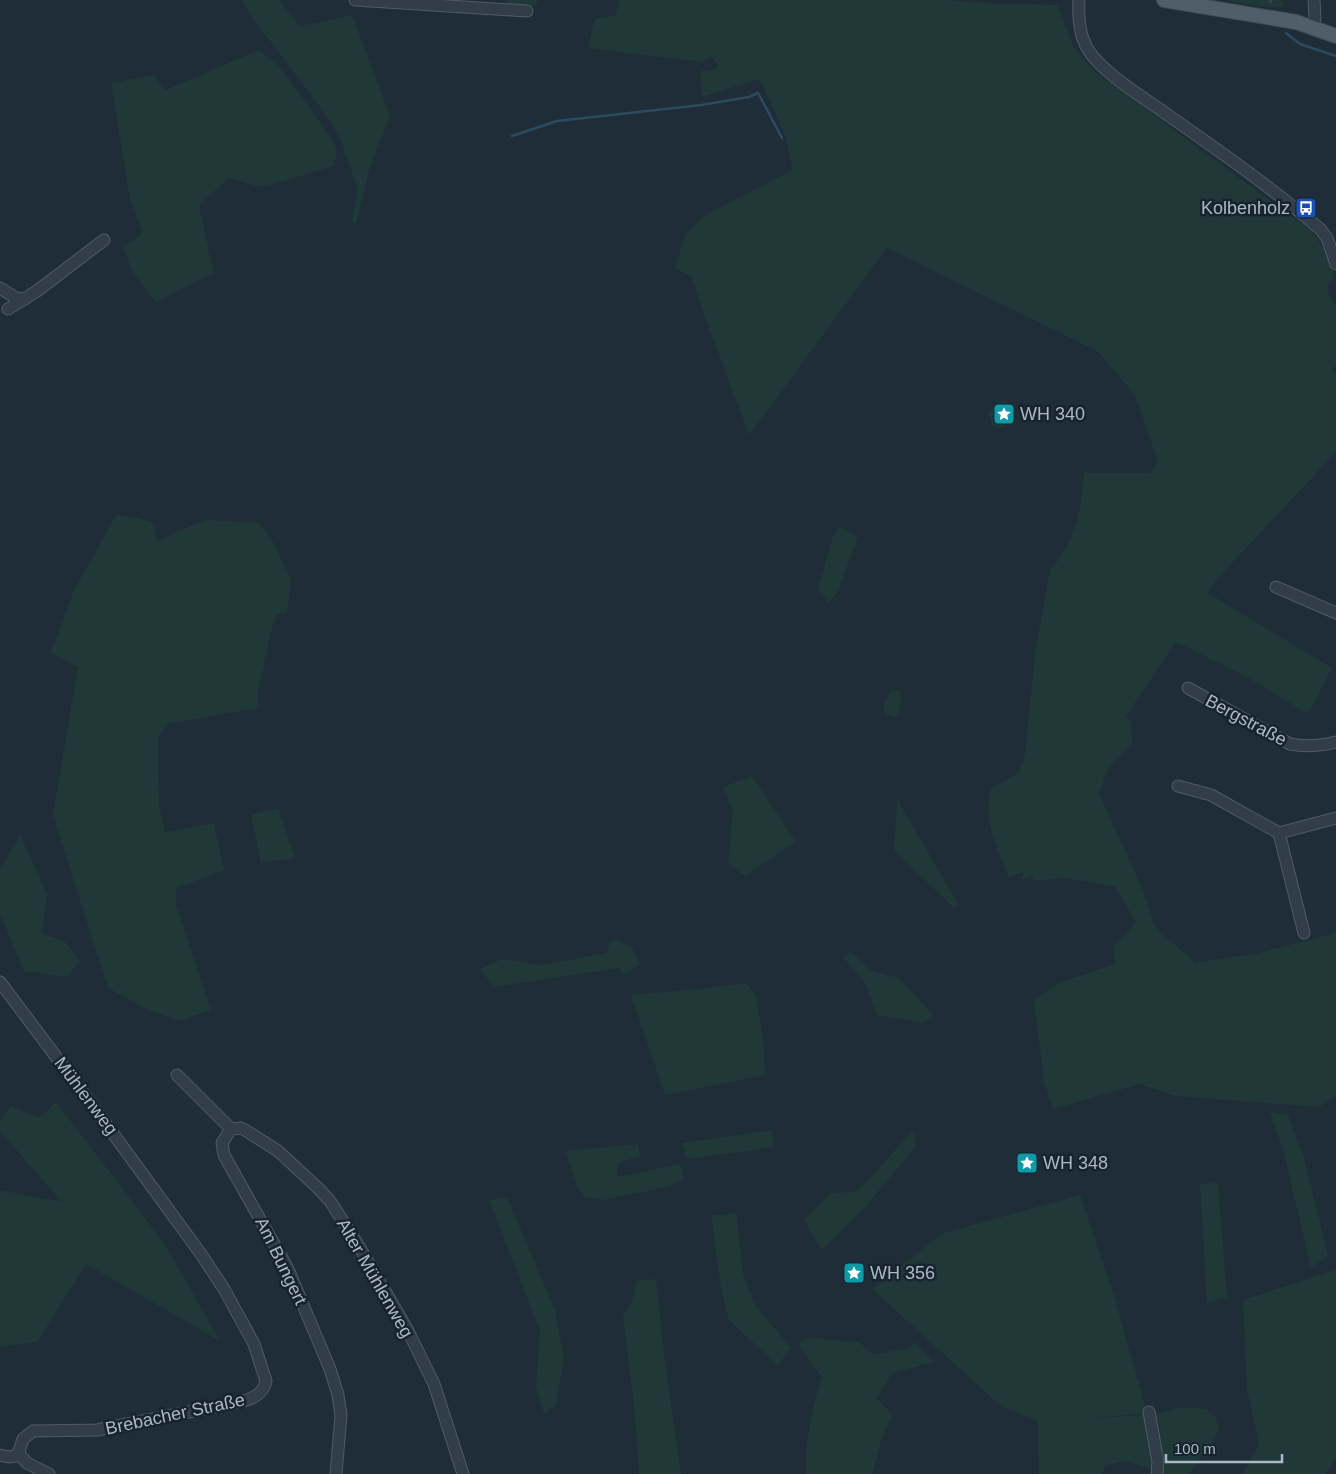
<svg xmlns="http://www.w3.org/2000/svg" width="1336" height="1474" font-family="Helvetica,sans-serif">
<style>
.green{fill:#203938}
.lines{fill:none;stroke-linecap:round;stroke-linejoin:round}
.stream{stroke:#2d4a5f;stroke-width:2.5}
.minor-casing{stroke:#4f5c67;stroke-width:13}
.major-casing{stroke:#3e4a55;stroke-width:16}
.minor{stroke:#313e49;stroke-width:11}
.major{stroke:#4f5e69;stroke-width:14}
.labels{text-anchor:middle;stroke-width:5;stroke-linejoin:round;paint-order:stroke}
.poi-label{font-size:18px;fill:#abb9c6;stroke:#17232d;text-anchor:start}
.street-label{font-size:18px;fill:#abb9c6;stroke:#17232d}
</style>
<rect width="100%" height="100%" fill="#1e2d38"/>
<g class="green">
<polygon points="242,0 279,0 300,26 352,15 390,116 370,167 356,223 352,222 358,189 339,136 321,108 249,13"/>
<polygon points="507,0 538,0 535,6 506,5"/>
<path d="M 620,0 L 948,0 L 982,3 L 1058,5 L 1073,46 L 1090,68 L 1310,230 C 1323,243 1327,258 1334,275 L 1328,286 L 1329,294 L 1336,305 L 1336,365 L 1332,371 L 1336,376 L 1336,452 L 1216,580 L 1208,593 L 1332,668 L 1308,714 L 1247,677 L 1176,642 L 1126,716 L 1131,723 L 1132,745 L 1109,766 L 1099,794 L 1141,885 L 1155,927 L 1195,963 L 1258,953 L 1336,933 L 1336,1096 L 1319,1107 L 1176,1096 L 1140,1084 L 1053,1109 L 1044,1082 L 1034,1000 L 1059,983 L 1115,964 L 1113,947 L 1136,923 L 1115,886 L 1064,878 L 1034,881 L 1032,875 L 1022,880 L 1023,872 L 1009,877 C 997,848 982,821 991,788 L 1019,773 L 1025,755 L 1035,653 L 1050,570 C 1076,541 1081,510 1084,473 L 1150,473 L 1158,462 L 1135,395 L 1097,351 L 887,248 L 749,435 L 703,312 L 692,277 L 675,268 L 685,235 L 706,214 L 793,170 L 785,135 L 760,79 L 702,97 L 700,71 L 715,70 L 718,65 L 711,56 L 702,62 L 588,48 L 595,19 L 616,15 Z"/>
<polygon points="1223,0 1281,0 1285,6 1271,8"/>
<polygon points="259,50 280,67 334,142 337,153 333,166 274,184 257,186 228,178 199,206 214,274 209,275 156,302 133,273 123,247 143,233 130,199 111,83 153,75 166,90"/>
<polygon points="1005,401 1013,406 1015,415 1010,424 1000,428 992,425 989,412 997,403"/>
<polygon points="117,514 153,522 157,542 177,532 206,520 259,523 271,538 291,580 287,613 277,614 272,628 257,696 259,708 167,724 158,738 159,803 165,832 214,823 224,870 176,888 176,904 211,1010 179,1021 144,1008 108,988 53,815 78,667 51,653 74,590"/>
<polygon points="839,527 858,536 837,593 829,603 818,589 833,536"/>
<polygon points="900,690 901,700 897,718 886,715 883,707 891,691"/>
<polygon points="752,776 796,842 745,876 728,864 733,812 723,787"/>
<polygon points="897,799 958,904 954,908 894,850"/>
<polygon points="278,808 295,858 261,863 251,815"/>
<polygon points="20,835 47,894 42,934 64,941 80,960 67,977 24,971 0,913 0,870"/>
<polygon points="616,940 631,946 640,964 623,976 619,968 494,987 480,969 502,959 542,965 607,953 610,943"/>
<polygon points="851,952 871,971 899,978 933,1015 922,1023 877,1015 866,984 843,957"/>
<polygon points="746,983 756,996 764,1047 765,1075 665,1095 631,995 700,989"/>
<polygon points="56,1102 164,1243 220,1341 86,1264 37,1342 0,1347 0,1190 62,1202 0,1131 0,1120 11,1106 39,1118"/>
<polygon points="1270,1112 1288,1115 1304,1158 1328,1256 1311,1268 1284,1153"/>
<polygon points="772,1130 774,1147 687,1159 682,1143"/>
<polygon points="913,1130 916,1146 860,1213 821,1250 804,1220 831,1193 854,1192 869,1180"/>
<polygon points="638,1144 640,1156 618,1163 617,1177 680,1164 684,1179 668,1187 603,1200 583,1196 577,1185 565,1151"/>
<polygon points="1218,1183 1227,1297 1207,1303 1200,1184"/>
<polygon points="1080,1195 1113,1292 1147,1413 1080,1419 1147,1415 1154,1469 1122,1461 1105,1466 1102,1474 1039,1474 1038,1421 1002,1407 872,1289 941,1234"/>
<polygon points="507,1197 555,1310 564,1357 556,1405 544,1414 536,1385 540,1331 489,1200"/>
<polygon points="736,1212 743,1274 756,1307 791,1347 778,1366 729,1320 721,1289 711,1215 723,1215"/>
<polygon points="1336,1270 1336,1458 1326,1474 1243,1474 1259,1444 1247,1389 1243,1300"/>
<polygon points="656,1279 664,1354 681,1474 639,1474 636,1424 623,1316 633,1301 636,1281"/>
<path d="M 806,1338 L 860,1342 L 868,1351 L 875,1354 L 907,1349 L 915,1342 L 934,1362 L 892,1373 L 877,1398 L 892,1415 L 881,1441 L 872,1474 L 806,1474 C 805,1440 812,1409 822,1377 L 798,1344 Z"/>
<polygon points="1183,1407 1206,1409 1216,1418 1219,1428 1215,1438 1189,1474 1164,1474 1161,1469 1153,1415"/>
</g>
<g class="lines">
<g class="stream">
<polyline points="1270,0 1271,2"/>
<polyline points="1286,33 1300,44 1336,56"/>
<polyline points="512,136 557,121 701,105 749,97 758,93 782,138"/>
</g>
<g class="minor-casing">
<g id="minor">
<polyline points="355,0 527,11"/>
<path d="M 1079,0 C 1078,18 1079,36 1089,51 C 1102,72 1144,98 1165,113 C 1218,150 1271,187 1320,229 L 1327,238 L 1336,264"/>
<polyline points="1313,27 1315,18 1314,0"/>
<polyline points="0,288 16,298 25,299"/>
<polyline points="8,309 37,291 104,240"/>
<polyline points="1276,587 1336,613"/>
<path d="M 1188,688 L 1290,744 C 1306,747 1320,746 1336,742"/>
<polyline points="1178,786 1211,795 1279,833 1336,818"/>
<polyline points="1279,833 1304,933"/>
<path d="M 0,982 L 90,1102 L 201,1254 L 224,1289 L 254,1344 L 266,1381 C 263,1395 252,1399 239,1402 L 97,1430 L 33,1431 L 23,1439 L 19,1451 L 20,1455 L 27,1463 L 49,1474"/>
<polyline points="177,1075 231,1129"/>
<polyline points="231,1129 241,1128 245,1130 278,1151 318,1188 330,1201 360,1248 407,1329 434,1384 463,1474"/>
<polyline points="231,1129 222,1143 224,1155 288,1269 330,1369 338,1395 341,1415 336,1474"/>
<polyline points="1149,1412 1158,1462 1157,1474"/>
<polyline points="0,1455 9,1457 20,1455"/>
</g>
</g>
<g class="major-casing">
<polyline id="major" points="1164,0 1296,22 1336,36"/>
</g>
<use href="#minor" class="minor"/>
<use href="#major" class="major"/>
</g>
<defs>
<g id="bus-square" transform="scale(1.125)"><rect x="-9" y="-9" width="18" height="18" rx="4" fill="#1a4fb4" stroke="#17232d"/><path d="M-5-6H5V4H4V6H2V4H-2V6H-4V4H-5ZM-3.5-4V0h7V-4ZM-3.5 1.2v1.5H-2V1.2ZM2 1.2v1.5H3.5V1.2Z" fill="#fff"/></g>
<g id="sight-square" transform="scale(1.125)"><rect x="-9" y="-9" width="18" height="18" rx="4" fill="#0f9aa8" stroke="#17232d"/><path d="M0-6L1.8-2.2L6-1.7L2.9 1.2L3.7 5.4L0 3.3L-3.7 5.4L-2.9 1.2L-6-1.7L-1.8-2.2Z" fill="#fff"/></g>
</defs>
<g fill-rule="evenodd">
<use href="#bus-square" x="1306" y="208"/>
<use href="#sight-square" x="1004" y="414"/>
<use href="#sight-square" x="1027" y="1163"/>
<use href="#sight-square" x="854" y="1273"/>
</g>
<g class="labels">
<g class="poi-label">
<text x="1290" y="214" text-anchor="end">Kolbenholz</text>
<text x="1020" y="420">WH 340</text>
<text x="1043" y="1169">WH 348</text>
<text x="870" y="1279">WH 356</text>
</g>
<g class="street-label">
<text transform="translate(1246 720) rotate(28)" y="6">Bergstraße</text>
<text transform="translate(86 1096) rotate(53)" y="6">Mühlenweg</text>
<text transform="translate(281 1261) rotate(64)" y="6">Am Bungert</text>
<text transform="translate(375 1278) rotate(60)" y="6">Alter Mühlenweg</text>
<text transform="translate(175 1414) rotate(-12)" y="6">Brebacher Straße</text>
</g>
</g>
<path d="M1166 1454v8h116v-8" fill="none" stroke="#abb9c6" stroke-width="2.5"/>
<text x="1174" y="1454" font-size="15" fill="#abb9c6" stroke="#17232d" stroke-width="4" paint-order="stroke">100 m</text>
</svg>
